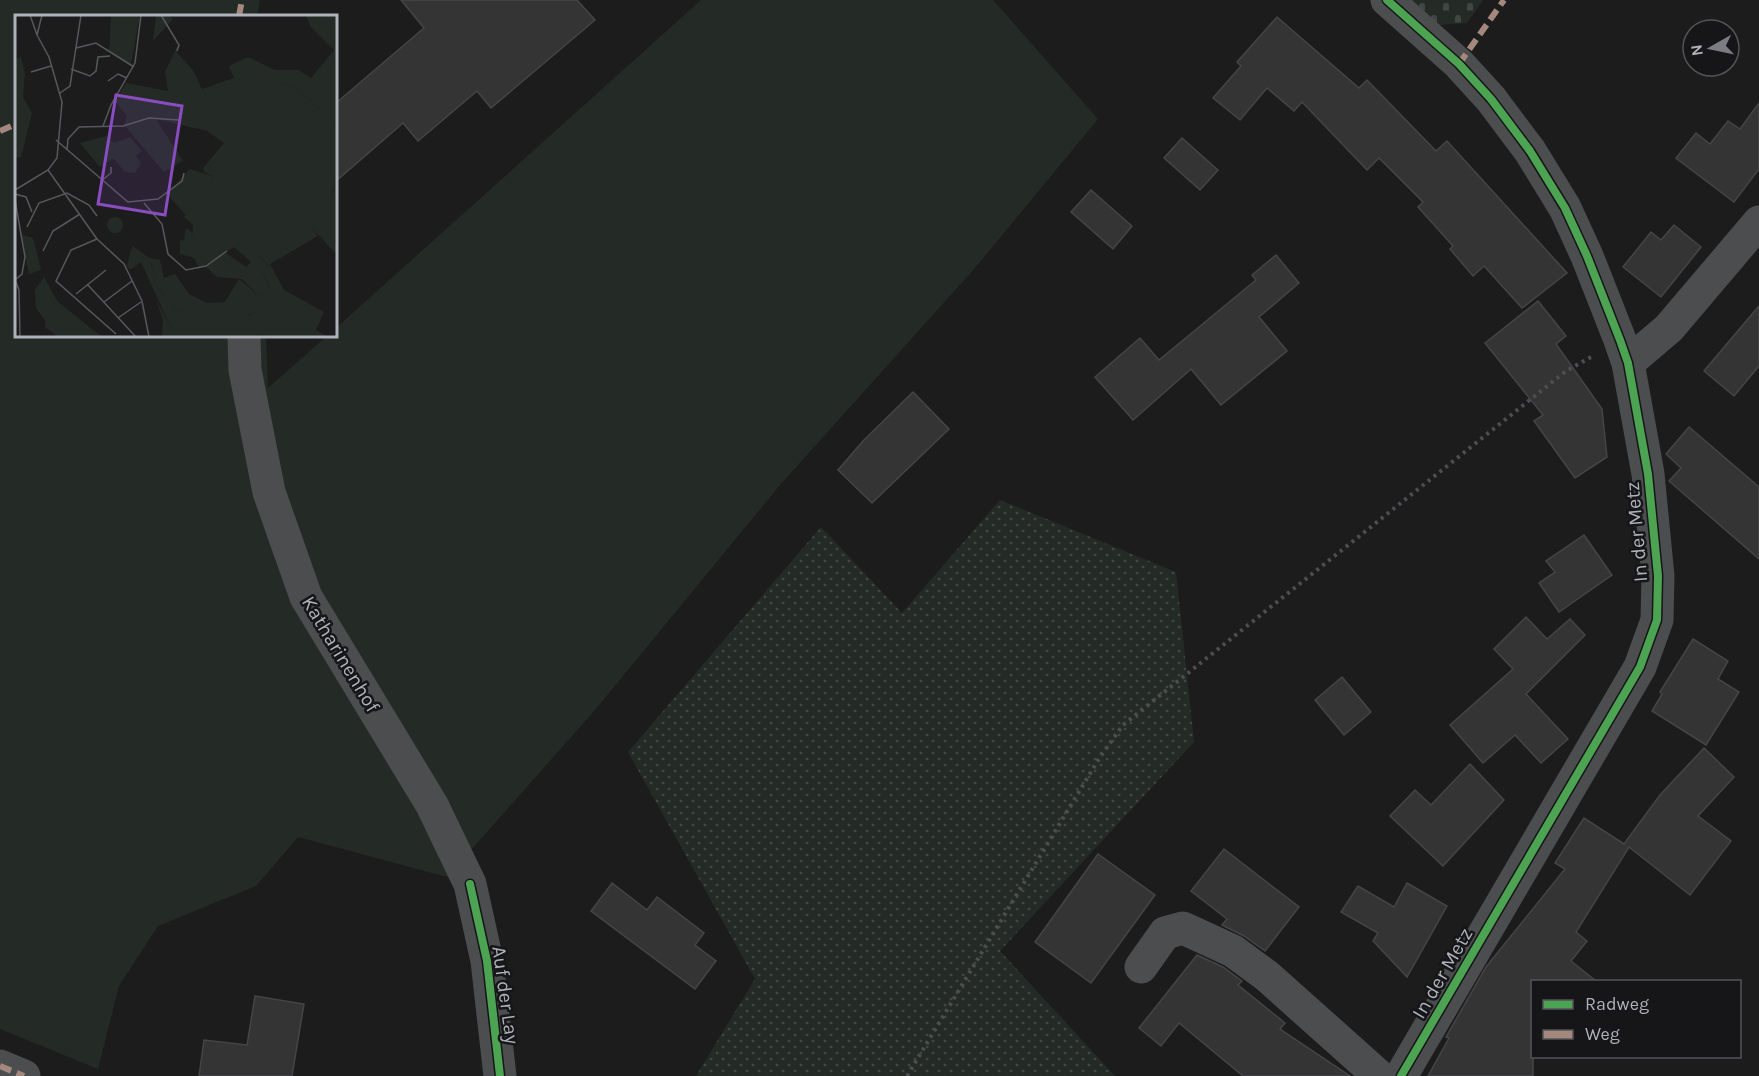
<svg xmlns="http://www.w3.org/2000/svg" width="1759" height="1076" font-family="Karla,sans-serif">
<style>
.green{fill:#242b26}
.cemetery{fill:url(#cemetery-stones)}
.garden{fill:url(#garden-dots)}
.building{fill:#343434;stroke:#454548;stroke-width:1.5}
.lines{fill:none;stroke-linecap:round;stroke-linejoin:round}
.path{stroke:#4d4e51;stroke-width:4;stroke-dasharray:3 4.5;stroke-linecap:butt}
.minor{stroke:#4c4d4f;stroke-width:33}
.quiet{stroke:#a5887d;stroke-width:6;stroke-dasharray:12 6;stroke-linecap:butt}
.cycleway-casing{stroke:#161618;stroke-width:11}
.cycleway{stroke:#4ca352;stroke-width:8}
.labels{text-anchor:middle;stroke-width:5;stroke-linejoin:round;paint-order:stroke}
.street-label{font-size:20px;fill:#afb1bb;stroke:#161618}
.inset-road{fill:none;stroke:#57585c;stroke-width:1.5}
.view{fill:#884dbe;fill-opacity:0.15;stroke:#884dbe;stroke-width:3}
.inset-edge{fill:none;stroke:#afb1bb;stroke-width:3}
</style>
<defs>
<pattern id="cemetery-stones" width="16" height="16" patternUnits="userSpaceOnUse" patternTransform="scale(1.5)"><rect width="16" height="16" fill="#242b26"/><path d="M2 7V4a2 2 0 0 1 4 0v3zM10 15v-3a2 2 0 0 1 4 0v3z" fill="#414744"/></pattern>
<pattern id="garden-dots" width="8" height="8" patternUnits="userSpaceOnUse" patternTransform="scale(1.5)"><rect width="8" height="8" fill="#242b26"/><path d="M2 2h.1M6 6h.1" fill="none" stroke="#414744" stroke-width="1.8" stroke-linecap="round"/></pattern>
</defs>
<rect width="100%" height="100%" fill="#1c1c1c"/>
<polygon class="green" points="0,0 260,0 257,16 16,16 16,336 266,336 268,388 327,336 336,336 336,328 701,0 993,0 1098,119 975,268 780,485 595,710 447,877 298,837 256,886 158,926 119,986 98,1069 0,1029"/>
<polygon class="cemetery" points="1410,0 1483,0 1467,23 1438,25"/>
<polygon class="garden" points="1000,500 1176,572 1194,742 1000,951 1115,1076 696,1076 755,979 628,752 821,527 902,613"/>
<g class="building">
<polygon points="401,0 577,0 595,20 491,108 477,91 418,141 403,123 336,181 336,103 424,28"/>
<polygon points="1277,17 1359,88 1367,80 1436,151 1447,141 1567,273 1522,308 1484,266 1473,276 1450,249 1453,246 1418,207 1423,202 1379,158 1367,170 1302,102 1294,111 1267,88 1240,120 1213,98 1241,66 1237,62"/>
<polygon points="1759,103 1759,169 1734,202 1676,158 1696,133 1710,144 1728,121 1740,129"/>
<polygon points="1182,138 1218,170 1200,190 1164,158"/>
<polygon points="1091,190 1132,226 1113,249 1071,212"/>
<polygon points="1674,225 1701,247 1661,297 1623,267 1651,232 1661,240"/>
<polygon points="1276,255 1299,283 1259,317 1287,351 1221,405 1191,369 1133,420 1095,377 1140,338 1159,360 1256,280 1252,275"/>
<polygon points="1538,301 1566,336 1556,344 1602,409 1607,457 1575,478 1534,421 1543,415 1485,343"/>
<polygon points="1759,306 1759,366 1734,396 1704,371"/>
<polygon points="913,392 949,429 872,503 838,470 863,441"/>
<polygon points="1689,427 1759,487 1759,559 1669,481 1681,468 1666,454"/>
<polygon points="1584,535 1612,575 1559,612 1539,583 1555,572 1546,561"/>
<polygon points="1526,617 1547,639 1570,619 1585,635 1526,694 1568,739 1541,763 1515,735 1483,763 1450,725 1513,669 1494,649"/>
<polygon points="1693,639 1728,661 1718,679 1739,692 1706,745 1652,711 1662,694 1660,692"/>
<polygon points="1342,677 1371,712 1344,735 1315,700"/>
<polygon points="1704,748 1734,777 1698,816 1731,841 1690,895 1629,847 1576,932 1587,941 1571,961 1596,981 1533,981 1533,1076 1428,1076 1449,1038 1446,1037 1486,967 1565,869 1555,863 1584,818 1624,844 1660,795"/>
<polygon points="1470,764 1504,800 1443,866 1390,816 1415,790 1431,805"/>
<polygon points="1224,849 1299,907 1265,951 1244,936 1222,925 1227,919 1191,891"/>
<polygon points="1098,854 1155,895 1091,983 1035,942"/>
<polygon points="612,883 647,910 657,897 704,933 695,945 716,961 695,989 591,911"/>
<polygon points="1407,883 1447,906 1407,977 1373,941 1378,933 1341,912 1358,886 1394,907"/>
<polygon points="1197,955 1223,967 1242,981 1238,985 1285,1023 1280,1029 1350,1076 1243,1076 1179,1023 1161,1046 1139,1028"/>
<polygon points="255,996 304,1004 292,1076 199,1076 204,1040 247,1045"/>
</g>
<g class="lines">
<polyline class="path" points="907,1076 1100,757 1123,725 1566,371 1591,357"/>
<g class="minor">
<polyline points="1387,0 1459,64 1491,99 1530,151 1565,208 1587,256 1620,340 1628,363 1648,474 1658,576 1657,620 1640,667 1401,1076"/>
<polyline points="244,336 245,370 269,492 306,597 432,805 470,884 487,961 500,1076"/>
<polyline points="1628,363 1669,328 1759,222"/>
<polyline points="1141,967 1165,933 1183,928 1233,951 1267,976 1379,1076"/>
<polyline points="0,1066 24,1076"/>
</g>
<g class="quiet">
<polyline points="239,16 242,0"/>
<polyline points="1459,64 1504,0"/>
<polyline points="0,131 16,124"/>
<polyline points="0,1066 24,1076"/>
</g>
<g class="cycleway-casing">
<g id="cycleway">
<polyline points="1387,0 1459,64 1491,99 1530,151 1565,208 1587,256 1620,340 1628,363 1648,474 1658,576 1657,620 1640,667 1401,1076"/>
<polyline points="470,884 487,961 500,1076"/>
</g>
</g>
<use href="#cycleway" class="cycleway"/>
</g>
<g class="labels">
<g class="street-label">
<text transform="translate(1636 532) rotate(-95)" y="7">In der Metz</text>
<text transform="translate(341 654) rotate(59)" y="7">Katharinenhof</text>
<text transform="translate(1442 973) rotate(-60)" y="7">In der Metz</text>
<text transform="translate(506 995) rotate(82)" y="7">Auf der Lay</text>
</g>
</g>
<g transform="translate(15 15)">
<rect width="322" height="322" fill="#1c1c1c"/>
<path d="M 96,0 L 125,0 L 116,49 L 94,37 ZM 141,0 L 155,0 L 158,4 L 138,26 ZM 164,28 L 162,38 L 178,55 L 187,74 L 219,63 L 214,51 L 233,42 L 260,55 L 283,55 L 296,63 L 288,74 L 272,60 L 258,67 L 267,67 L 286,77 L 322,110 L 322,166 L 298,214 L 303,221 L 255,249 L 269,275 L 309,297 L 301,315 L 313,322 L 257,322 L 252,320 L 256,311 L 245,301 L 233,299 L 254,312 L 254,316 L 239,319 L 249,322 L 147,322 L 148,305 L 141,285 L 157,314 L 158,309 L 175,309 L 186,300 L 171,300 L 162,295 L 140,270 L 136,248 L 116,234 L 118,231 L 134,243 L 145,245 L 149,263 L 160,259 L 174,279 L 192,288 L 210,287 L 224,264 L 244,281 L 255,271 L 246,255 L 253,250 L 229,226 L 190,250 L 177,222 L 178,210 L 169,202 L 200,162 L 189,157 L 188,153 L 209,128 L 192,116 L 141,104 L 168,146 L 149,157 L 109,110 L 112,101 L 100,86 L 111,68 L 153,76 L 150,57 ZM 6,42 L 10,59 L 8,82 L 17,98 L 6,142 L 0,143 L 0,44 ZM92 210a8 8 0 1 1 16 0a8 8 0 1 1-16 0Z" fill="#242b26"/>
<path d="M 291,0 L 322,0 L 322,110 L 286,77 L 267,67 L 257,67 L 260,62 L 274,60 L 288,73 L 319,35 L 295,11 ZM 322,166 L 322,240 L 298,214 L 294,203 L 295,178 L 317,178 ZM 5,219 L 18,223 L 26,255 L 14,259 ZM 116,234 L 136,248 L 140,270 L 162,295 L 171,300 L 179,290 L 187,300 L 175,310 L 158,309 L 157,315 L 126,247 L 115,255 L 112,251 ZM 29,262 L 42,286 L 87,322 L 43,322 L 30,312 L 30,305 L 21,293 L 20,275 ZM 236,298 L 243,299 L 256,311 L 257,316 L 252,320 L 257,322 L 239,319 L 242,313 L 253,316 L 254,312 L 235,304 Z" fill="#242b26"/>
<path d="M 175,154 L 200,162 L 171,200 L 152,179 Z" fill="#242b26"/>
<path d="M 91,121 L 99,128 L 115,122 L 127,136 L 121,141 L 126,148 L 120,158 L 110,157 L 98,143 L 85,152 L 65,128 ZM 171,213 L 177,218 L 190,250 L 184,253 L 179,243 L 165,239 L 165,226 L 169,225 ZM 230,226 L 253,251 L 246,255 L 255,272 L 244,281 L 227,264 L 202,262 L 191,252 L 211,238 L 231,252 L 236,247 L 218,231 Z" fill="#242b26"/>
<path class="inset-road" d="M 15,0 L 22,20M 146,0 L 164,30 L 162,36M 61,33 L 81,28 L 119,52M 56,54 L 75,61 L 81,56 L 83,42 L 95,41M 16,57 L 36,51M 93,66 L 103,59 L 112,63M 45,78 L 55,71 L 66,0M 88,111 L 96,90 L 120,48 L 126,0M 41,125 L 113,187 L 143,184 L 167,166 L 169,158M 52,135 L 53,124 L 64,112 L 108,111 L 134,103 L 164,105M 33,155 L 82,224 L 109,249 L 127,286 L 134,322M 86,166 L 96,158 L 96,152M 0,175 L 33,155 L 42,143 L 47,87 L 34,42 L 22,20 L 27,0M 0,179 L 11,182 L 17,197M 0,185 L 10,242 L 7,259 L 0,265 L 4,275 L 5,322M 129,188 L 147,209 L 153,239 L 171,255 L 191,251 L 212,236M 12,212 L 24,188 L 52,178 L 74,190 L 82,201M 82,224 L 56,235 L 41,266 L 101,319M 28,236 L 38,216 L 65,199M 72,269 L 121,322M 61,279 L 91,255M 89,287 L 117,266M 103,303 L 126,287"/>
<path class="view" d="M 101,80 L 167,91 L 150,200 L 83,189 Z"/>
<rect width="322" height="322" class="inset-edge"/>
</g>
<rect x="1531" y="980" width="210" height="78" fill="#161618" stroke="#535459" stroke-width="1.5"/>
<rect x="1543" y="1000" width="30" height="9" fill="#4ca352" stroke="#535459" stroke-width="1.5"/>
<text x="1585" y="1010" font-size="18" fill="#afb1bb">Radweg</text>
<rect x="1543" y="1030" width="30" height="9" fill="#a5887d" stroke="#535459" stroke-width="1.5"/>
<text x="1585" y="1040" font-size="18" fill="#afb1bb">Weg</text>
<g transform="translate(1711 48) rotate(261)"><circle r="28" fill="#161618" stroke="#535459" stroke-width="1.5"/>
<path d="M0-4.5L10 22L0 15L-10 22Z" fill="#7c7d83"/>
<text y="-9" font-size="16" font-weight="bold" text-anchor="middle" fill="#afb1bb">N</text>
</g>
</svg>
